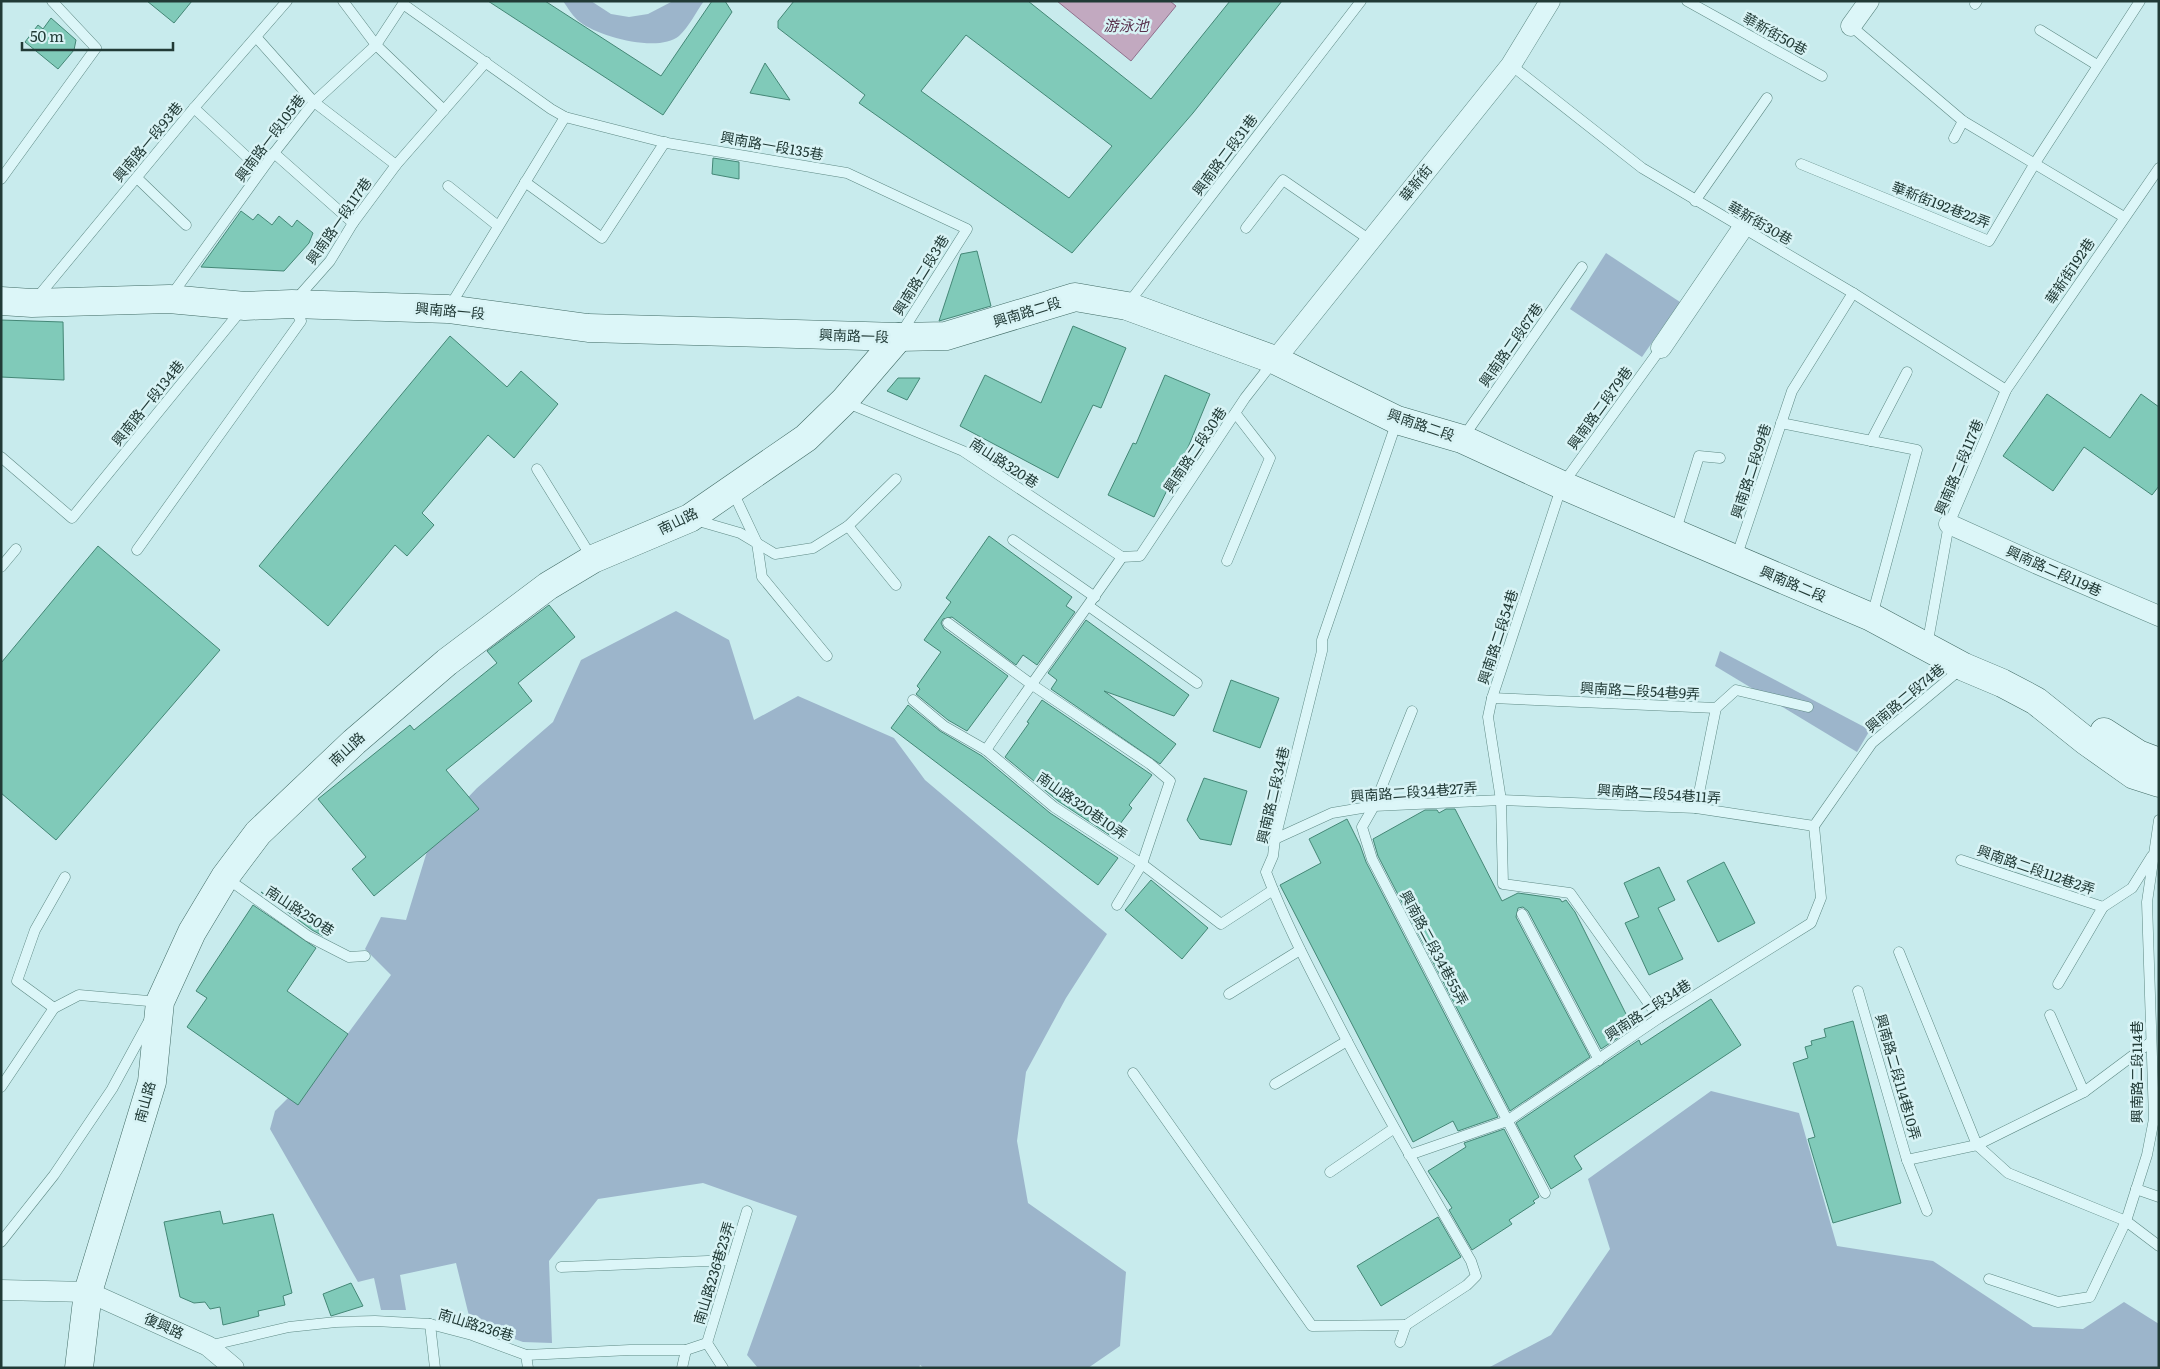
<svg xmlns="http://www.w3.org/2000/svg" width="2160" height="1369" font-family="Literata,'Noto Sans TC',serif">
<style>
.green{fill:#9cb5cb}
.water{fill:#c2a9c0;stroke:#90708d}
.building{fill:#80cab9;stroke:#448776;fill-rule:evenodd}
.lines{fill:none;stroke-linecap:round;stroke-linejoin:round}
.lane-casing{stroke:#5e8984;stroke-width:11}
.street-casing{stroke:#5e8984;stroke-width:21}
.secondary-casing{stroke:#416b65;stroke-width:29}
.lane{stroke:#dcf6f8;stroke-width:10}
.street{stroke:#dcf6f8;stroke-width:20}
.secondary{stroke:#dcf6f8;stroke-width:28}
.labels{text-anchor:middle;stroke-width:5;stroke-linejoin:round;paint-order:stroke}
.street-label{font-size:14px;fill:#213a36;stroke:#d8f3f5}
.water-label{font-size:15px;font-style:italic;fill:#59314d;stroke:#d8f3f5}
</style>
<rect width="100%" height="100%" fill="#c8ebed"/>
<g class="green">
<path d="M 563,1 L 591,1 L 611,14 L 629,17 L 648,14 L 673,1 L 704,1 C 696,12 689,27 679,36 C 659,53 599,37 580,22 C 573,17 568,8 563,1 Z"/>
<polygon points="1606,253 1680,302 1642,357 1570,309"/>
<polygon points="676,611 729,640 754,720 798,696 894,738 925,780 1107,934 1066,998 1026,1072 1017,1141 1028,1203 1126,1272 1120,1346 1088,1368 924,1368 920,1365 919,1368 758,1368 747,1355 797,1216 703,1183 598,1199 549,1261 552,1343 523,1342 471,1324 456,1263 400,1275 406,1310 381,1310 374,1278 358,1282 270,1129 275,1111 335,1051 391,975 365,949 381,917 406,920 432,835 477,788 553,722 581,660"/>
<polygon points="1720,651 1870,730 1857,752 1715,666"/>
<polygon points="1711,1091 1799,1113 1837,1246 1933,1261 2033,1327 2083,1329 2124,1302 2159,1324 2159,1368 1488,1368 1551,1335 1610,1249 1588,1179"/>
</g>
<polygon class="water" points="1057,1 1170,1 1176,6 1131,61"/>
<g class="building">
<polygon points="147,1 192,1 174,23"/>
<polygon points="488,1 545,1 661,76 712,1 725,1 732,12 663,115"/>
<path d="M 794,1 L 1028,1 L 1151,99 L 1230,1 L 1282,1 L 1193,113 L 1072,253 L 859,103 L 865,95 L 778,28 L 778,21 ZM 966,35 L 1112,146 L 1069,198 L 921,91 Z"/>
<polygon points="51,18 76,40 74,50 58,69 25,42 38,25 43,29"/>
<polygon points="765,63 790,100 750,93"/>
<polygon points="713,158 739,162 739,179 712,174"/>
<polygon points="241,211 253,220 258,214 272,225 279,216 292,227 297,220 313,233 309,243 284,271 201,267"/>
<polygon points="977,251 991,306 939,321 961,254"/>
<polygon points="1,320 63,322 64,380 1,377"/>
<polygon points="1073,326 1126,348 1101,408 1093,405 1058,478 960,426 985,375 1041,403"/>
<polygon points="450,336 507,387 521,371 558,404 514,458 488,435 422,513 434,525 407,556 395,545 328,626 259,566"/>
<polygon points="1165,375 1210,394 1189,445 1154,517 1108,495 1133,443 1136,444"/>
<polygon points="898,378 920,378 907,400 887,391"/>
<polygon points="2047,394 2110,438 2141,394 2159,407 2159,486 2152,495 2084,447 2053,491 2003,456"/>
<polygon points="989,536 1072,597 1066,606 1075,612 1037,665 1023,655 1016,665 952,617 943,619 941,623 944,629 1008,676 967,731 948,720 916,694 920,689 917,686 941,652 924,640 951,602 946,598"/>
<polygon points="98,546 220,650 56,840 1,793 1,663"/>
<polygon points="549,605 575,637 518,683 532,701 446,770 479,809 374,896 352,869 366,857 318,799 410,725 414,730 497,663 487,651"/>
<polygon points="1086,620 1189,695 1174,716 1104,691 1176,744 1160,764 1051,689 1057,680 1048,673"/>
<polygon points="1231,680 1279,698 1260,748 1213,731"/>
<polygon points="1042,700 1152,775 1129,805 1132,808 1111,836 1058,801 1005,757 1029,723 1027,722"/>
<polygon points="908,705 940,731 982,756 1050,813 1118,858 1098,885 891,728"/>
<polygon points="1204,778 1247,791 1231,845 1200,839 1187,820"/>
<polygon points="1446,809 1455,809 1502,901 1518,893 1560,899 1562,902 1566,900 1575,912 1633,1028 1601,1049 1528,911 1523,907 1518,908 1516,917 1590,1057 1510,1111 1378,856 1373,839 1425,810 1437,810 1439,813"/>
<polygon points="1347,819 1360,845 1366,862 1498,1117 1458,1131 1453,1121 1413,1142 1280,885 1321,863 1309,839"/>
<polygon points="1724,862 1755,923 1718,942 1687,881"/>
<polygon points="1659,867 1675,900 1658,908 1683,959 1649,975 1625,923 1639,917 1624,883"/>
<polygon points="1151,880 1208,928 1182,959 1125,910"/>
<polygon points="261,892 325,934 323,936 312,930"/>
<polygon points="253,905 316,948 287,991 348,1034 298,1105 187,1027 207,998 196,991"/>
<polygon points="1711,999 1741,1045 1574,1156 1582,1169 1551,1189 1516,1123 1639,1040 1641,1045"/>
<polygon points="1853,1021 1901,1203 1833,1223 1808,1139 1815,1137 1793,1063 1808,1058 1805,1047 1812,1045 1811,1041 1826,1037 1824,1029"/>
<polygon points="1504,1129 1539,1197 1533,1201 1535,1203 1509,1220 1512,1224 1472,1250 1449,1210 1452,1208 1428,1171 1466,1147 1464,1143"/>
<polygon points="220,1211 223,1224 273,1214 292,1293 283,1296 285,1305 258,1311 259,1316 223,1325 220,1307 210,1309 205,1302 194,1303 180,1297 164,1222"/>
<polygon points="1438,1217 1461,1257 1381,1306 1357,1266"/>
<polygon points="351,1283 363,1306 331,1316 323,1294"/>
</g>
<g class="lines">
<g class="lane-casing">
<g id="lane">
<polyline points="343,1 376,45 444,110"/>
<polyline points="1687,1 1822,76"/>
<polyline points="1975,4 1977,1"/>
<polyline points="1851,26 1963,121 2124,217"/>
<polyline points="2040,30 2097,65"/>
<polyline points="257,38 314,102 396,165"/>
<polyline points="1511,65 1642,168 1853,293 2006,390"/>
<polyline points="194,108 261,170"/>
<polyline points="1954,138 1963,121"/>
<polyline points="274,153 353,223"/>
<polyline points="1801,164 1989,241 2035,163 2140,1"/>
<polyline points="137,178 186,225"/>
<polyline points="1,179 96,48 52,1"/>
<polyline points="525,182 602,238 665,142"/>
<polyline points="448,186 498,226"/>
<polyline points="1695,201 1767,98"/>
<polyline points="1246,228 1283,180 1370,240"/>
<polyline points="171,296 274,153 314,102 376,45 403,4 551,109 565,117 667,143 847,173 967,229 900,335"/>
<polyline points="36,299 194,108 287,1"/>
<polyline points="1127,305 1361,1"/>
<polyline points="450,306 565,117"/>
<polyline points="845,402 963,451 1122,557 1140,556 1245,398 1273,362"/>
<path d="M 1397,421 L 1322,640 L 1322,651 L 1275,839 L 1273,856 L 1266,872 C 1284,919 1306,962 1329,1006 C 1373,1093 1422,1177 1471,1261 L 1476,1276 L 1467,1285 L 1406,1325"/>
<polyline points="1781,423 1917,450 1872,616"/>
<polyline points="1462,439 1582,267"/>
<polyline points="1871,441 1907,372"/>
<polyline points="1,457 72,518 243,308"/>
<polyline points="537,469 592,558"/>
<polyline points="732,490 757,543 762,577 827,656"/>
<polyline points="695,520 740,533 775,554 813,548 848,526 896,479"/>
<polyline points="848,526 896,585"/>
<polyline points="1675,533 1699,456 1720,458"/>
<polyline points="1013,540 1095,597"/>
<polyline points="137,550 301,321 292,304 330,261 353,223 396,165 486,62"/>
<polyline points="1736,558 1792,391 1853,293"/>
<polyline points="1227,561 1270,458 1236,414"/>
<polyline points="1,567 16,549"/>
<polyline points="1090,607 1197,683"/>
<polyline points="948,623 1031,684 1150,764 1170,781 1142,864 1117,905"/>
<polyline points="1927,646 1949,524 2006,390 2159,168"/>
<polyline points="1492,698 1716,708 1736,690 1808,707"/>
<polyline points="913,700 944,726 986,750 1054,807 1142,864 1221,924 1273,890"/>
<polyline points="1412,711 1374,806 1362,827 1372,859 1545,1193"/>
<path d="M 986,750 C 1030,685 1077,622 1122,557"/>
<polyline points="1696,808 1716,708"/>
<polyline points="1814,826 1872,743 1962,668"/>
<polyline points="1275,839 1332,813 1374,806 1501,800 1696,808 1814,826"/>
<polyline points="1961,860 2103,907"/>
<polyline points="225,877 308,936 349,957 365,956"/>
<polyline points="1522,914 1599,1060"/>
<polyline points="1899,952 1977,1145 2084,1092 2151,1042"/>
<polyline points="2058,984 2103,907 2132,888 2152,856"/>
<polyline points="1858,991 1907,1160 1977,1145 2008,1173 2126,1221 2159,1246"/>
<polyline points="1229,994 1300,950"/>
<polyline points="54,1008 17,981 35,930 65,877"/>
<polyline points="2050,1015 2084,1092"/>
<polyline points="1659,1018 1570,893 1503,884 1501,800 1488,717 1492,698 1562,485 1661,348"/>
<polyline points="1133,1073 1312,1326 1406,1325"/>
<polyline points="1275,1084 1347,1041"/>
<polyline points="1,1087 54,1008 79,995 160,1002"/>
<polyline points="1409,1155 1507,1121 1659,1018 1811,923 1821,898 1814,826"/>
<polyline points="1907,1160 1927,1211"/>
<polyline points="1330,1172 1393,1129"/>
<polyline points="2136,1189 2159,1197"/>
<polyline points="1,1242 54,1175 112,1089 149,1021"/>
<polyline points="561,1267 732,1260"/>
<polyline points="1989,1279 2058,1302 2090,1297 2126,1221 2147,1155 2154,1119 2147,902 2159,820"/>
<polyline points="430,1324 435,1368"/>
<polyline points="1400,1342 1406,1325"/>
<polyline points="707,1343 747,1211"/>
<polyline points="208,1346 289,1327 336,1322 375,1321 430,1324 472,1335 526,1355 630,1350 686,1350 707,1343 723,1368"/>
<polyline points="526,1355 528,1368"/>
<polyline points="682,1368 686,1350"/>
</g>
</g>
<g class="street-casing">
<g id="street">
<polyline points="1851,26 1869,1"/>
<polyline points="1661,348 1742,229"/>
<polyline points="1275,360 1511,65 1550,1"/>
<polyline points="1949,524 2035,563 2159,616"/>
<polyline points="1,1290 88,1292 208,1346 234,1368"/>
</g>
</g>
<g class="secondary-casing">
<g id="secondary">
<polyline points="1,301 32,303 169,299 245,306 292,304 448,309 588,328 899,337 946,336 1075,297 1127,306 1275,360 1397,420 1462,439 1562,485 1871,617 1964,667 2002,683 2036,701 2086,741 2134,775 2159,783"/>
<polyline points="2104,732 2138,754 2159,762"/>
<polyline points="79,1368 88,1292 152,1082 160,1002 192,932 225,877 258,833 354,742 447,662 548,586 593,559 690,518 806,438 844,401 899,337"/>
</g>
</g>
<use href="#lane" class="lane"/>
<use href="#street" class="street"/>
<use href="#secondary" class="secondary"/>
</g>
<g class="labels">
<g class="street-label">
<text transform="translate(1775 34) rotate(29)" y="5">華新街50巷</text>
<text transform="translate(270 138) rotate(-53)" y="5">興南路一段105巷</text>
<text transform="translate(148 142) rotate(-50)" y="5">興南路一段93巷</text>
<text transform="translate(772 146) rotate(10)" y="5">興南路一段135巷</text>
<text transform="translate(1225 155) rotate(-53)" y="5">興南路二段31巷</text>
<text transform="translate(1416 183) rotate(-51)" y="5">華新街</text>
<text transform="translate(1941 205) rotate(21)" y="5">華新街192巷22弄</text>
<text transform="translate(339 221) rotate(-55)" y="5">興南路一段117巷</text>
<text transform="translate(1760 223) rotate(30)" y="5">華新街30巷</text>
<text transform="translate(2070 271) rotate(-56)" y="5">華新街192巷</text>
<text transform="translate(921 275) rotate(-58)" y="5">興南路二段3巷</text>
<text transform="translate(450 311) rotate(5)" y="5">興南路一段</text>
<text transform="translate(1027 312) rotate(-17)" y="5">興南路二段</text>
<text transform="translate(854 336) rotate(2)" y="5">興南路一段</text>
<text transform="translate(1511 345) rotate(-55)" y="5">興南路二段67巷</text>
<text transform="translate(148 403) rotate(-51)" y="5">興南路一段134巷</text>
<text transform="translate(1600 408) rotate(-54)" y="5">興南路二段79巷</text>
<text transform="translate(1421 425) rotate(19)" y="5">興南路二段</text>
<text transform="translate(1195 450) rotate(-56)" y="5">興南路二段30巷</text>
<text transform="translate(1004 463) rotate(33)" y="5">南山路320巷</text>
<text transform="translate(1959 467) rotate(-67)" y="5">興南路二段117巷</text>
<text transform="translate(1751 471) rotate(-72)" y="5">興南路二段99巷</text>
<text transform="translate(678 521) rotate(-26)" y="5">南山路</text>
<text transform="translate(2054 571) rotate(24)" y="5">興南路二段119巷</text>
<text transform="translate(1793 584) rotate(23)" y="5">興南路二段</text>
<text transform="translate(1498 637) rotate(-72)" y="5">興南路二段54巷</text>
<text transform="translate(1640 691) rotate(3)" y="5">興南路二段54巷9弄</text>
<text transform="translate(1905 698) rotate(-40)" y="5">興南路二段74巷</text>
<text transform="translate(347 749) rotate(-43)" y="5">南山路</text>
<text transform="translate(1414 792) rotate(-4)" y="5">興南路二段34巷27弄</text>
<text transform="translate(1659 794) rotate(4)" y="5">興南路二段54巷11弄</text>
<text transform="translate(1273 795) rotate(-77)" y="5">興南路二段34巷</text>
<text transform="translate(1082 806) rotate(35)" y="5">南山路320巷10弄</text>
<text transform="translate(2036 870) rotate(19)" y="5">興南路二段112巷2弄</text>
<text transform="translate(300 911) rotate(33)" y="5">南山路250巷</text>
<text transform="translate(1434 948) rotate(62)" y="5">興南路二段34巷55弄</text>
<text transform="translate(1648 1010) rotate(-33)" y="5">興南路二段34巷</text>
<text transform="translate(2137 1072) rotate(-90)" y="5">興南路二段114巷</text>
<text transform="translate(1898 1077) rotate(74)" y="5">興南路二段114巷10弄</text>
<text transform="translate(145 1102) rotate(-75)" y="5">南山路</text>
<text transform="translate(714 1273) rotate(-73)" y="5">南山路236巷23弄</text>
<text transform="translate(476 1325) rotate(17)" y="5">南山路236巷</text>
<text transform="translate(164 1326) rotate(24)" y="5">復興路</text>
</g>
<g class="water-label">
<text x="1126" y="31">游泳池</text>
</g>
</g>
<rect width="2160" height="1369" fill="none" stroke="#213a36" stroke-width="5"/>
<path d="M22 42v8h151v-8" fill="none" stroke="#213a36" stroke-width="2.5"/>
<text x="30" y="42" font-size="15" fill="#213a36" stroke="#d8f3f5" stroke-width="4" paint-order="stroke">50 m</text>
</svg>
